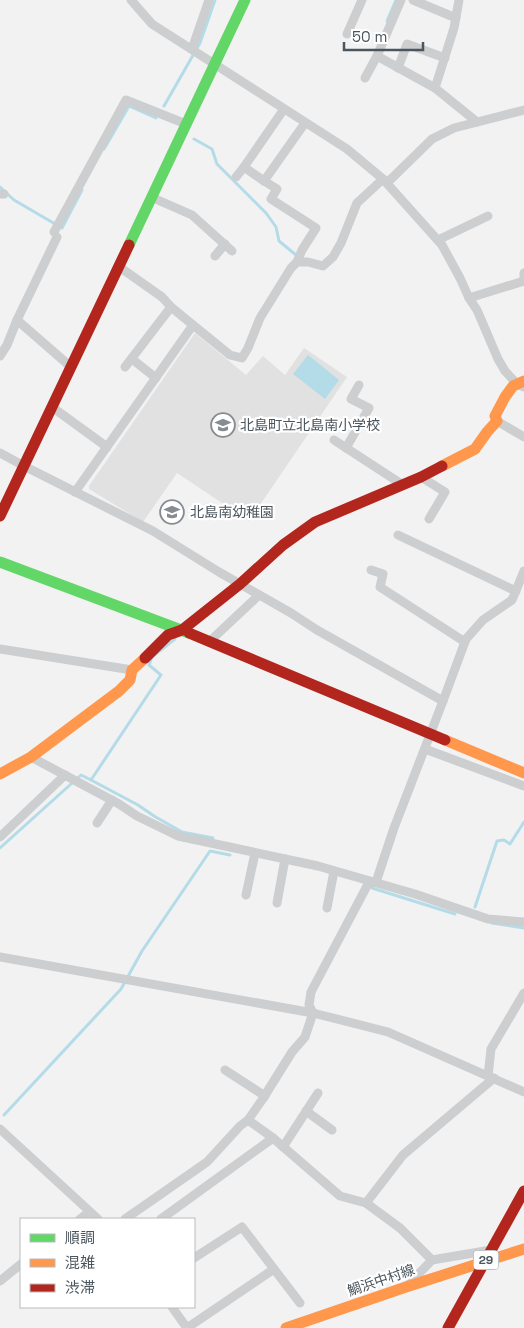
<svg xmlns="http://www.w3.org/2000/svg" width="524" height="1328" font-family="'Space Grotesk','Noto Sans JP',sans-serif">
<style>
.education{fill:#e1e1e2}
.water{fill:#b3dce8}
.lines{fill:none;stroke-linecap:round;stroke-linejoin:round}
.stream{stroke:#b3dce8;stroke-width:3}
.street{stroke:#ccced0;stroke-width:9}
.fast{stroke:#63d668;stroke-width:11}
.slow{stroke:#ff974d;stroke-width:11}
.jam{stroke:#b3261e;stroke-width:11}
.labels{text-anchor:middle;stroke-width:4.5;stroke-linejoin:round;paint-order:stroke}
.shield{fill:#fff;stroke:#81888e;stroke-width:1}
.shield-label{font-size:12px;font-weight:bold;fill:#4b555d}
.poi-label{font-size:14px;fill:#4b555d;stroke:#fff;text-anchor:start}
.street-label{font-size:14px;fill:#4b555d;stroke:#fff}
</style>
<rect width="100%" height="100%" fill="#f3f2f2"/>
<polygon class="education" points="195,333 246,375 263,356 285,375 304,348 347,377 249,521 177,473 143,522 89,489 89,486"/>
<polygon class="water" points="308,355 339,380 325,399 293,374"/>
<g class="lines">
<g class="stream">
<polyline points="387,21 396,0"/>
<polyline points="164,106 200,43 215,0"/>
<polyline points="194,139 212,149 217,164 266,213 276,227 279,241 296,255"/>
<polyline points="104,149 129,106 156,118"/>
<polyline points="0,187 14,200 62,228 82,190"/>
<polyline points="91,780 138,805 154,816 182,832 213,838"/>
<polyline points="0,848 81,775 91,780 161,675 149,665 152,657 175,639"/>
<polyline points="372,888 455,914"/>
<polyline points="475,907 497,841 504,840 510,844 524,822"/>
<polyline points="492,923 524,928"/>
<polyline points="4,1115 121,989 142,951 210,851 230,855"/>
</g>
<g class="street">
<polyline points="131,0 152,24 347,149 383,179 442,245 460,278 469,298 477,310 498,359 505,371 517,384 524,387"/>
<polyline points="401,0 377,56 435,88 477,122"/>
<polyline points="413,0 456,18"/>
<polyline points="347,34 362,0"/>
<polyline points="192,49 209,0"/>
<polyline points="398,68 407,44 445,58"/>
<polyline points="365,78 377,56"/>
<polyline points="435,88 454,28 459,0"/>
<polyline points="284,109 244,167 264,181 305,123"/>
<polyline points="236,177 244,167"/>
<polyline points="264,181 277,189 271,199 316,228 302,250 297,262"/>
<polyline points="387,183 432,139 454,128 524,110"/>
<polyline points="0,194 4,194"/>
<polyline points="151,197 192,215 232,251"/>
<polyline points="54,232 126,100 186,124"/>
<polyline points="438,240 488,216"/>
<polyline points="215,256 225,244"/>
<polyline points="118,266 162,297 171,307 193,325 230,355 242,358 248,348 260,318 291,268 297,262 308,262 323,266 333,257 341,243 357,203 383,179"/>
<polyline points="469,298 524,281 524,273"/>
<polyline points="17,320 71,367"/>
<polyline points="0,356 7,345 17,320 57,237"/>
<polyline points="132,359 156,378"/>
<polyline points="125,367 171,307"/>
<polyline points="52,407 107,447"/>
<polyline points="497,421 524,437"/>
<polyline points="334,440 403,485"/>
<polyline points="346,448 369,408 351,399 359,385"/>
<polyline points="0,453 24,466 153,531 219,572 291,613 317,630 443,701"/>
<polyline points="421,477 445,492 429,519"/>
<polyline points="75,492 193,325"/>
<polyline points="398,535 516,591"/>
<polyline points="371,570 383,574 380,587 465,642"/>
<polyline points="209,642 259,595"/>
<polyline points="0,649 132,670"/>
<polyline points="425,749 524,786"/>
<polyline points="31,757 119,804 137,816 178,836 318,866 415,894 488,919 524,922"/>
<polyline points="97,823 112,800"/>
<polyline points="0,837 65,775"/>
<polyline points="376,882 394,828 443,701 466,639 483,620 512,600 524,571"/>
<polyline points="246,895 255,853"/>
<polyline points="277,903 285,859"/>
<polyline points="327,908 334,871"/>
<polyline points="0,957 313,1013 388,1032 524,1092"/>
<polyline points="313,1013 305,1037 292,1052 262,1100 248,1120 273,1138 340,1196 366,1203 400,1228 432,1260 407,1286"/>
<polyline points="313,1013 309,1005 311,992 368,884 375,882"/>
<polyline points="225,1070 265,1096"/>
<polyline points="488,1076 491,1049 524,993"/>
<polyline points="306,1111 332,1130"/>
<polyline points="0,1129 98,1219"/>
<polyline points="283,1147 318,1093"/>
<polyline points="366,1203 403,1155 494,1078"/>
<polyline points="80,1219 89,1212"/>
<polyline points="125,1219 207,1162 240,1126 248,1120"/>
<polyline points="161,1219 273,1138"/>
<polyline points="432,1260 491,1250"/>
<polyline points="274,1269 300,1303"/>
<polyline points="0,1281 21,1264"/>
<polyline points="172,1307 187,1328"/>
<polyline points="187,1328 274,1269 242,1227 194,1258"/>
</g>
<g class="fast">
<polyline points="129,245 245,0"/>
<polyline points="0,562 189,633"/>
</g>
<g class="slow">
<polyline points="442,466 475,449 487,432 497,421 495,416 505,397 513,386 524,381"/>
<polyline points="445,740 524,773"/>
<polyline points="0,774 31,757 119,691 130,680 132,670 145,658"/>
<polyline points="286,1328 406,1287 524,1249"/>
</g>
<g class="jam">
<polyline points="0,516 129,245"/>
<polyline points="189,633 445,740"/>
<polyline points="145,658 168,635 182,630 240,584 283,545 315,522 421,477 442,466"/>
<polyline points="448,1328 524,1191"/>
</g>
</g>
<defs>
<g id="school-ring" transform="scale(1.25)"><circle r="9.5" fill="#fff" stroke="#868c91" stroke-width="1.5"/><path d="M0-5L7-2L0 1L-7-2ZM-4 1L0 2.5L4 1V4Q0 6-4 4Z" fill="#868c91"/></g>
</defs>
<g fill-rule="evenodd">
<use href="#school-ring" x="223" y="425"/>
<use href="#school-ring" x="172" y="512"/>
</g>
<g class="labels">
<rect class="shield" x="473.5" y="1250.5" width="25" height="19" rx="4"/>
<g class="shield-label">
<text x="486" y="1264">29</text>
</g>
<g class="poi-label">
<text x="240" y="430">北島町立北島南小学校</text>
<text x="190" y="517">北島南幼稚園</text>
</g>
<g class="street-label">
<text transform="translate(381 1280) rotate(-19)" y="5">鯛浜中村線</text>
</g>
</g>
<rect x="20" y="1218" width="175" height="90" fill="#ffffff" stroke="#b7bbbe"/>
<rect x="30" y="1234" width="25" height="8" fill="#63d668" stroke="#b7bbbe"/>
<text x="65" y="1243" font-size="15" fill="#4b555d">順調</text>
<rect x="30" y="1259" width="25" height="8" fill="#ff974d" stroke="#b7bbbe"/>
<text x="65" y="1268" font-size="15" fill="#4b555d">混雑</text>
<rect x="30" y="1284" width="25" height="8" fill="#b3261e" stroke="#b7bbbe"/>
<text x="65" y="1293" font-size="15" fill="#4b555d">渋滞</text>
<path d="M344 42v8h79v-8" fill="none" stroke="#4b555d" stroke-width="2.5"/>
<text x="352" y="42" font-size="15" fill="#4b555d" stroke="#ffffff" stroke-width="4" paint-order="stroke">50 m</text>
</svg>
